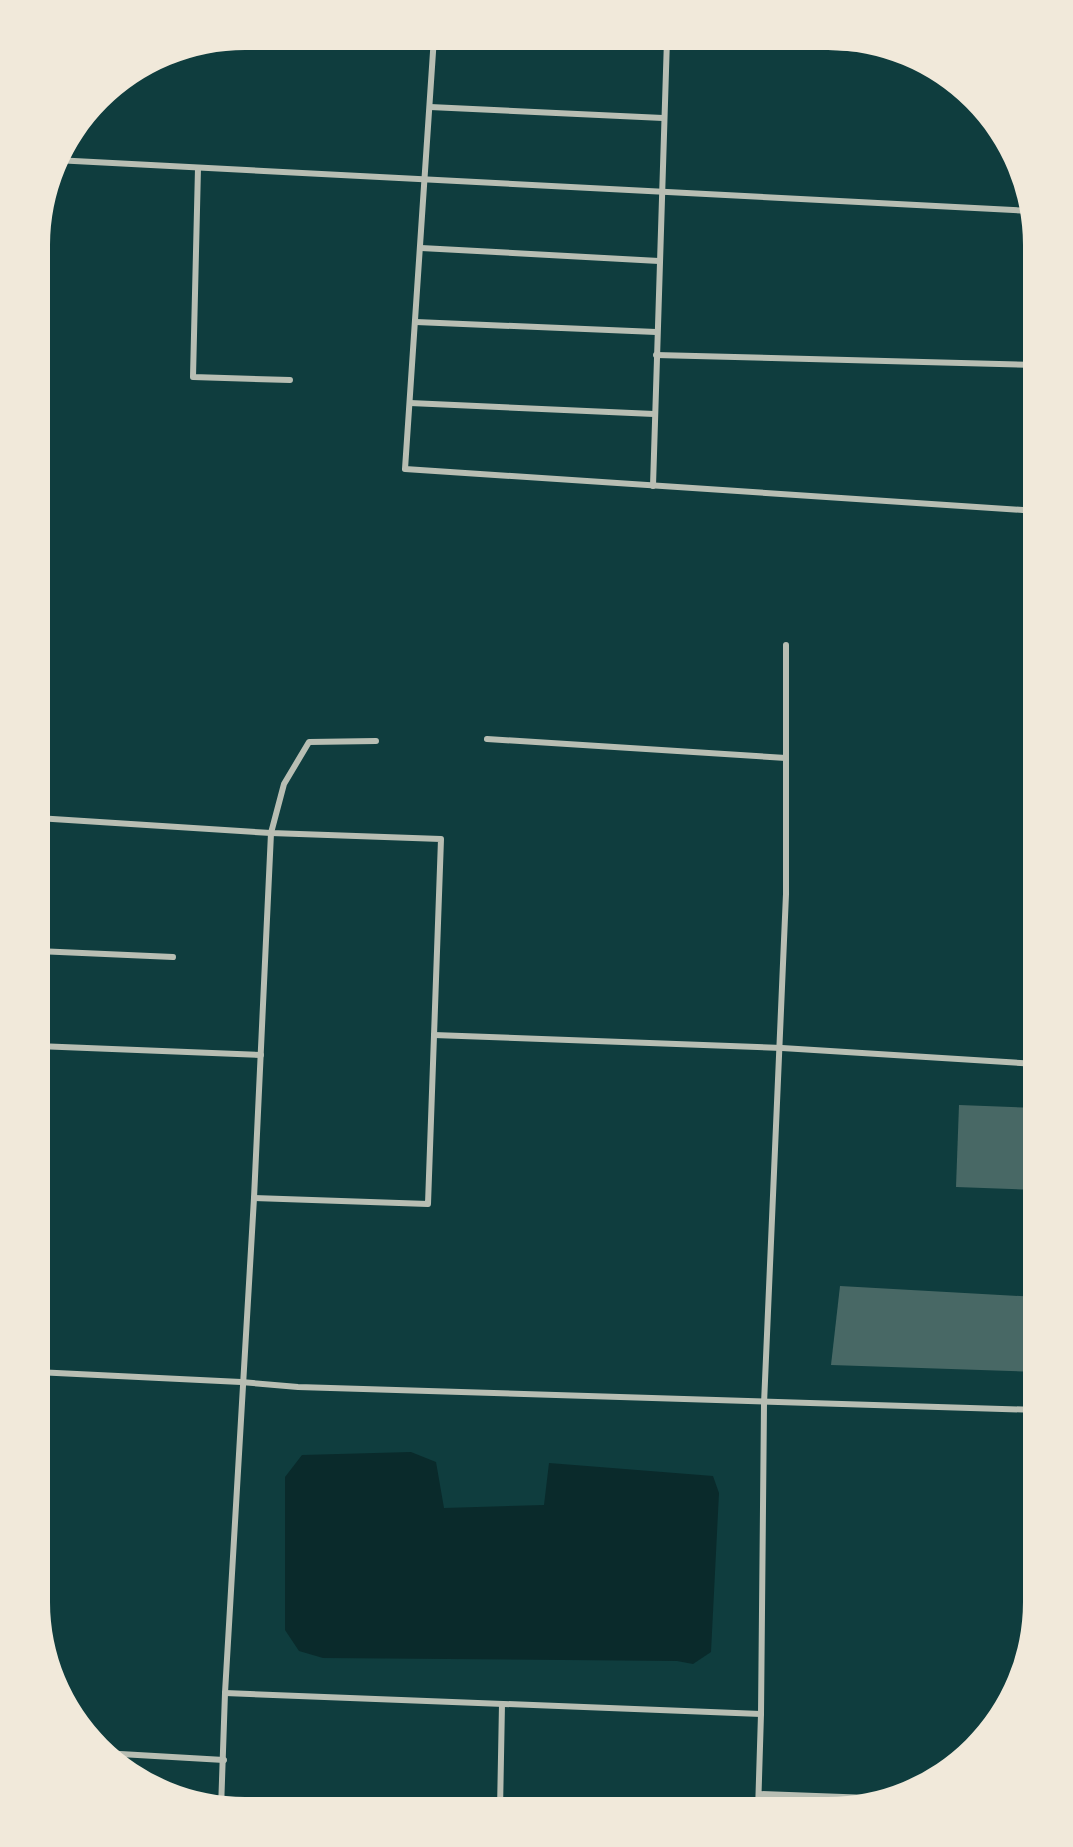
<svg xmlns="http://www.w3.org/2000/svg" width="1073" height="1847" font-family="Georgia,serif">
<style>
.water{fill:#0a2a2b}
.building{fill:#486865}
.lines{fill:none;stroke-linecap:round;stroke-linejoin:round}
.service{stroke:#b8beb3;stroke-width:6}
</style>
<rect width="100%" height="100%" fill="#0f3d3e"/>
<polygon class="water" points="411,1452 436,1462 444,1508 544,1505 549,1463 713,1476 719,1493 711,1652 693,1664 677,1661 323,1658 299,1651 285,1630 285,1477 302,1455"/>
<g class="building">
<polygon points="959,1105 1037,1108 1037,1190 956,1187"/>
<polygon points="840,1286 1037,1297 1037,1372 831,1365"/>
</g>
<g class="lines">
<g class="service">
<polyline points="434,37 405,469 1037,511"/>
<polyline points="665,39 889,50"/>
<polyline points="430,107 663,118"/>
<polyline points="55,160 1031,211"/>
<polyline points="198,168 193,377 290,380"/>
<polyline points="421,248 659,261"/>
<polyline points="416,322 656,332"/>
<polyline points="656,355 1037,365"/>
<polyline points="410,403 654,414"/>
<polyline points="653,486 667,39"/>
<polyline points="487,739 786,758"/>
<polyline points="37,818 271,833 441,839 428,1204 254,1198"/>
<polyline points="37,951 173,957"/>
<polyline points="434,1035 782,1048 1037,1064"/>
<polyline points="37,1046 261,1055"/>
<polyline points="36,1372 241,1382 298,1387 1037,1410"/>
<polyline points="225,1693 761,1714"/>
<polyline points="103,1753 224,1760"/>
<polyline points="759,1794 897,1799"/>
<polyline points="221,1809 225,1693 254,1198 271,833 284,784 309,742 376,741"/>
<polyline points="500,1810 502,1704"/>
<polyline points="758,1811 761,1714 764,1404 786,894 786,645"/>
</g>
</g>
<path d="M0 0H1073V1847H0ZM245 50H828A195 195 0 0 1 1023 245V1602A195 195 0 0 1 828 1797H245A195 195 0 0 1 50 1602V245A195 195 0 0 1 245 50Z" fill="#f1e9da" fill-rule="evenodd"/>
</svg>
